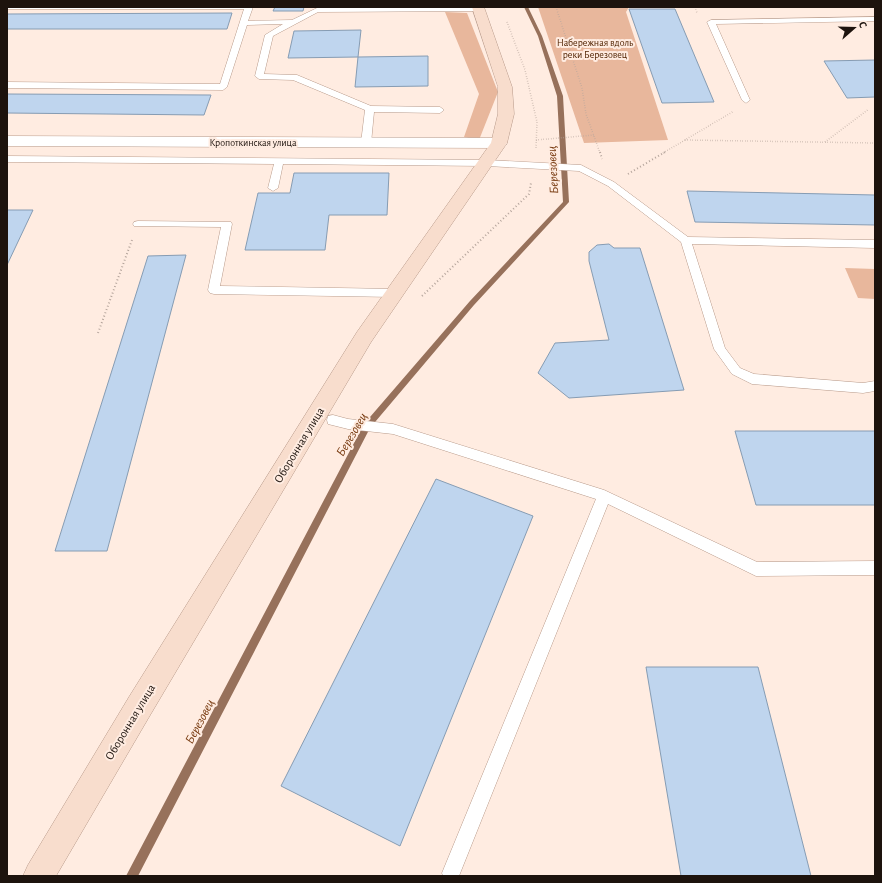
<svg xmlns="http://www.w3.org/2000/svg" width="882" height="883" font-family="'Alegreya Sans',sans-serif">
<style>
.green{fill:#e8b79c}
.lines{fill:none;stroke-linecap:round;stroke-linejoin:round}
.stream{fill:#97715b;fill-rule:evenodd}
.building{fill:#bfd5ee;stroke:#869cb3}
.lane-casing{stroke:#b89a8a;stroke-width:1}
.street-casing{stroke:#b89a8a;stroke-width:1}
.secondary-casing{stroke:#b89a8a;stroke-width:1}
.path-far1{stroke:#b5a59c;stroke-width:1.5;stroke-dasharray:0.5 2;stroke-linecap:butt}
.path{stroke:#b5a59c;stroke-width:2;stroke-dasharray:1 2.5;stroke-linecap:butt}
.lane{fill:#fff;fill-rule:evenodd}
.street{fill:#fff;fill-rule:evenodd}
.secondary{fill:#f8ddcd;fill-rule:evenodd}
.labels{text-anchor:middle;stroke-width:4;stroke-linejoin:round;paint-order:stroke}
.far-park-label{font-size:10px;fill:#502201;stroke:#ffece1}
.far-street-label{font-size:10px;fill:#1d130d;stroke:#ffece1}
.street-label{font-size:12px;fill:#1d130d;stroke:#ffece1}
.water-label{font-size:13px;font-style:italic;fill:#77390e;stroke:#ffece1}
</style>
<rect width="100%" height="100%" fill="#ffece1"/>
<g class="green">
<polygon points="538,7 629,7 626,12 668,140 584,143"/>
<polygon points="445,12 467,13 498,92 479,140 464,137 479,94"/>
<polygon points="845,268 875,269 875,299 858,298"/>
</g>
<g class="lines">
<polygon class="stream" points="524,7 528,7 542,36 563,96 569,202 474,305 370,428 138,876 126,876 364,424 470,301 563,202 557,96 538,36"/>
</g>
<g class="building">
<polygon points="275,7 304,7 303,11 273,11"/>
<polygon points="629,9 675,9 714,102 662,103"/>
<polygon points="232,13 227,29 7,29 7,14"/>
<polygon points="361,30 358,57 288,58 294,31"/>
<polygon points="428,56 428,86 355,87 358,57"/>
<polygon points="875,60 875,97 847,98 824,61"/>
<polygon points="7,94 211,95 204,115 7,113"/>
<polygon points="294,173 389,173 387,215 329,215 325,250 245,250 258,193 290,193"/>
<polygon points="687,191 875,195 875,225 695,222"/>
<polygon points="7,210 33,210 7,265"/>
<polygon points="609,244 614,248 640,248 684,390 569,398 538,373 555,343 609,340 589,261 589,252 597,245"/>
<polygon points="186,255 107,551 55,551 148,256"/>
<polygon points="735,431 875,431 875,505 756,505"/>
<polygon points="436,479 533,516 400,846 281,786"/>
<polygon points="646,667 758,667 811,876 681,876"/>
</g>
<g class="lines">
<g class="lane-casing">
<g id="lane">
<polygon points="7,7 253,7 248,21 292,20 317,8 480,7 483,9 479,11 318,12 273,36 264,74 297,75 371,106 440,107 444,110 440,113 374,112 371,143 366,146 361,143 365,110 293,80 259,79 255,76 265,35 283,24 247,25 227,87 223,90 7,88 7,82 220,84 244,9 7,9"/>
<polygon points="875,17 875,21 716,24 750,100 746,103 742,100 707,22 711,20"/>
<polygon points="7,156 487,160 581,165 614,182 688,237 875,240 875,248 692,244 725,348 740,368 754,374 863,383 875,381 875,391 863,393 752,384 732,374 714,349 681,242 608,186 579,171 487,166 283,164 278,188 273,191 268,188 274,164 7,162"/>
<polygon points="138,221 231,222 232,224 220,286 395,289 399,290 401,293 399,296 395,297 214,294 210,293 208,290 221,227 134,226 133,224 134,222"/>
<polygon points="333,415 348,419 393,424 604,490 757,562 875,561 875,575 756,576 608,504 459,876 443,876 442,873 596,499 393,434 348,429 328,424 327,420 328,416"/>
</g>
</g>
<g class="street-casing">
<polygon id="street" points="7,136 499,138 505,140 507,143 505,146 499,148 7,146"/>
</g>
<g class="secondary-casing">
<polygon id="secondary" points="472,7 484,7 512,87 514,114 507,143 371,342 149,717 56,876 23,876 28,865 129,697 357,332 491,143 498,114 498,87"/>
</g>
<g class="path-far1">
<polyline points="556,7 582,88 586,114 600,153"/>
<polyline points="652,7 653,9"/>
<polyline points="695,7 697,13"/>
<polyline points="507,22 525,70 537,122 536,148"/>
<polyline points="536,140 594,135"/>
<polyline points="685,140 875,143"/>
<polyline points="825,142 869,109"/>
<polyline points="663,153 734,111"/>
</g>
<g class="path">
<polyline points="600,152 602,159"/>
<polyline points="628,174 665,152"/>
<polyline points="422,296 529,194 531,183"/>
<polyline points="98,333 132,240"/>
</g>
<use href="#lane" class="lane"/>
<use href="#street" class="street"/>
<use href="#secondary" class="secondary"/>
</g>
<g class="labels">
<g class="far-park-label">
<text x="595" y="46">Набережная вдоль<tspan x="595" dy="12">реки Березовец</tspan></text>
</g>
<g class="far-street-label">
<text x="253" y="146">Кропоткинская улица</text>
</g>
<g class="street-label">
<text transform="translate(299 445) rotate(-59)" y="4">Оборонная улица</text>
<text transform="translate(130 722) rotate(-59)" y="4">Оборонная улица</text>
</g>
<g class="water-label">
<text transform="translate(552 170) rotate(-93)" y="5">Березовец</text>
<text transform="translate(351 434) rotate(-59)" y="5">Березовец</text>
<text transform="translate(199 721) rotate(-62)" y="5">Березовец</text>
</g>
</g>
<rect width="882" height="883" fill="none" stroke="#1d130d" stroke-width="16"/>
<g transform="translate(854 28) rotate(70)" stroke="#ffece1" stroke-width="3" paint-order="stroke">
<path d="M0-3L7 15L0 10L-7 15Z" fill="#1d130d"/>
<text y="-6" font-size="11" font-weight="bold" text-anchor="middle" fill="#1d130d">С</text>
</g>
</svg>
